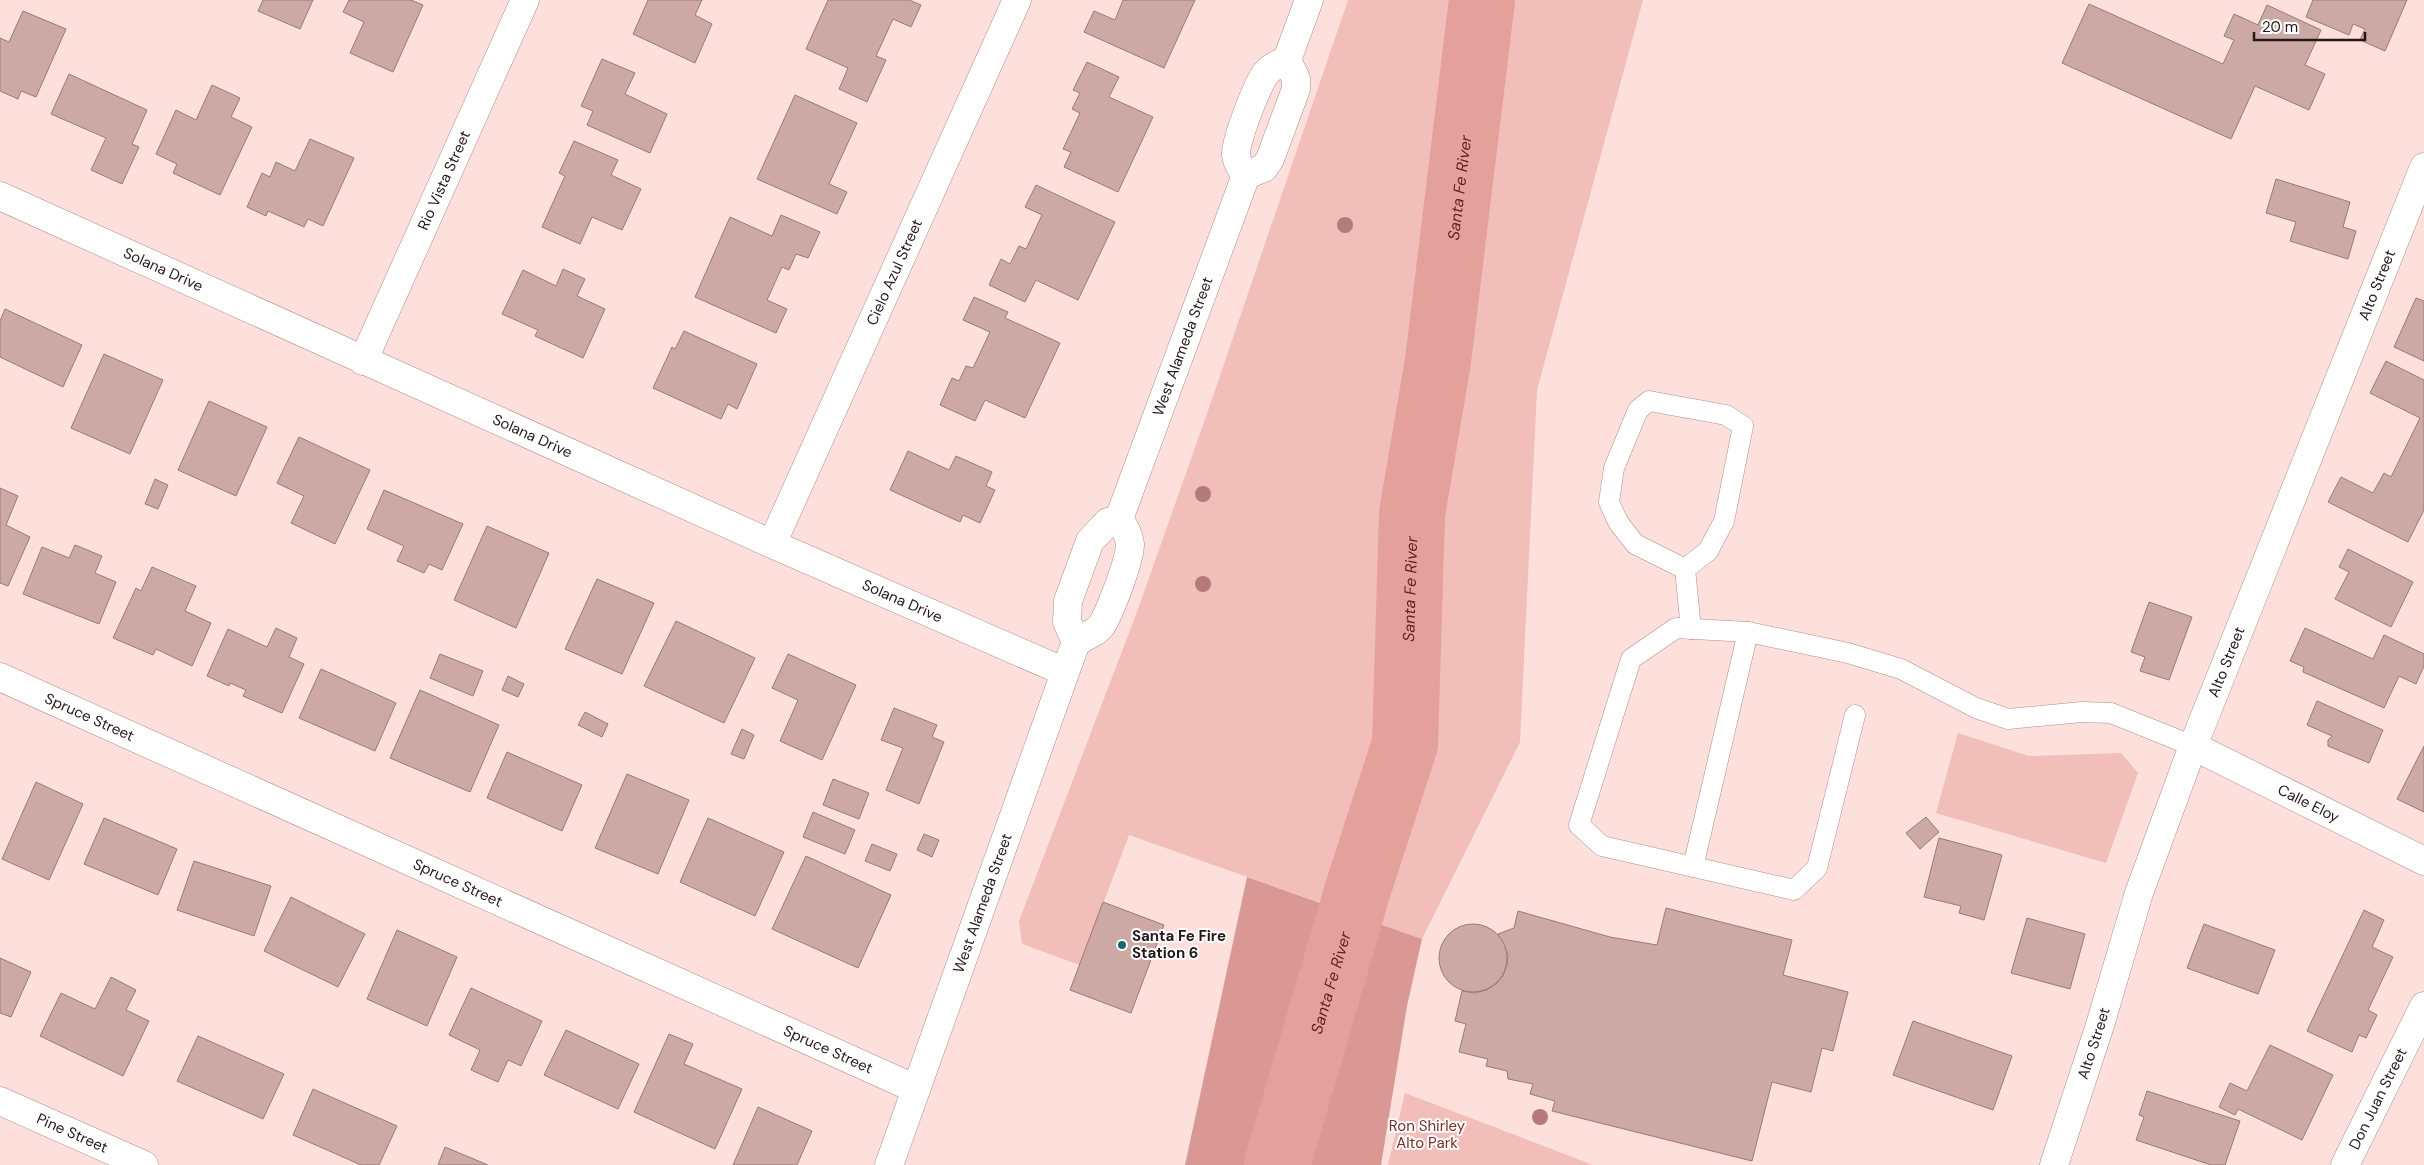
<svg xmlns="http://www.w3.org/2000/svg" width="2424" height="1165" font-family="'DM Sans',sans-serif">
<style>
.green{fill:#f1beb9}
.forest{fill:#da9894}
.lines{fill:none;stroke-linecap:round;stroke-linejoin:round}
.river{stroke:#e4a19c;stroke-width:66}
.building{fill:#cda9a6;stroke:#9b7977}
.service-casing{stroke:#b18e8b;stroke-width:21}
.minor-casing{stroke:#b18e8b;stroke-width:29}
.tertiary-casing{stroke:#b18e8b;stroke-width:29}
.service{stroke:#fff;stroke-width:20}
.minor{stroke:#fff;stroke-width:28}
.tertiary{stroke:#fff;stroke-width:28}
.tree{fill:#b47b7a}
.poi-dot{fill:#1b676e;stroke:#fff;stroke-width:2}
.labels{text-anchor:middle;stroke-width:4;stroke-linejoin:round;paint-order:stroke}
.street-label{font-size:15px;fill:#251817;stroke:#fff}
.poi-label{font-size:15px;font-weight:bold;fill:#251817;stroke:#fff;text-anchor:start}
.park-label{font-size:15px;fill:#792a2a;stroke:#fff}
.water-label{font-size:16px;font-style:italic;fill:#691b1d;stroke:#fff}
</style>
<rect width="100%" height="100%" fill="#fddfdc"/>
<g class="green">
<polygon points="1348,0 1643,0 1537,390 1520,742 1422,939 1129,835 1080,965 1022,944 1019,921 1137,612 1210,405"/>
<polygon points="1958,733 2029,756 2121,753 2138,773 2106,863 1936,813"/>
<polygon points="1405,1093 1593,1165 1388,1165"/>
</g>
<polygon class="forest" points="1247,877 1422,939 1407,1006 1381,1165 1185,1165"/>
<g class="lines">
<path class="river" id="s1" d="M 1277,1165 L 1357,892 L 1405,744 L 1412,514 L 1438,361 L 1482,0"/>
</g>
<g class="building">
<polygon points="263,0 313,0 300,29 258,11"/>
<polygon points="349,0 411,0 423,5 393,72 350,53 364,22 343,12"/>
<polygon points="648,0 702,0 695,15 712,24 695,63 633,34"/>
<polygon points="828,0 909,0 921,5 911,27 893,19 876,56 886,60 867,102 839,89 848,68 806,49"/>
<polygon points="1123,0 1195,0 1164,68 1084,32 1094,11 1115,20"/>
<polygon points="2313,0 2407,0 2385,51 2360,40 2365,29 2353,24 2349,35 2306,17"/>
<polygon points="2089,4 2223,64 2234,40 2224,36 2234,14 2258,25 2267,5 2321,30 2305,65 2325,74 2309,110 2255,86 2231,139 2062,63"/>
<polygon points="23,11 66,29 36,97 21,91 18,99 0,91 0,38 9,42"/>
<polygon points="602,59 635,73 625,94 667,114 650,153 587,125 593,111 581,106"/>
<polygon points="1087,62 1119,77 1109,97 1153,117 1118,192 1064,167 1071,152 1063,149 1080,113 1072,109 1080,93 1073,90"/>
<polygon points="69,74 147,110 132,144 139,147 122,184 91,170 106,138 51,114"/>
<polygon points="212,85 240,98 231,117 252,127 220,195 173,173 177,164 156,154 176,110 196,120"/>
<polygon points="795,95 857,123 829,184 847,192 837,214 757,179"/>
<polygon points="310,139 354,158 323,226 308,219 304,227 268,211 266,216 247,207 262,173 270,177 276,162 295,171"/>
<polygon points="574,141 618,160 611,175 641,189 622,230 592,217 580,244 542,227 565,176 559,173"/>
<polygon points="2276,179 2350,202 2343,227 2356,231 2348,259 2290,241 2296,222 2266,213"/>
<polygon points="1036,185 1115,222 1078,300 1036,280 1025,302 989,285 1001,259 1010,264 1019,246 1026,249 1042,215 1025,207"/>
<polygon points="781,215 820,232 808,258 796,254 789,270 782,267 767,300 787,309 776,333 695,297 730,217 772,236"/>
<polygon points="563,269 585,279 577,296 605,309 583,358 535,336 538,330 502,314 523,270 556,286"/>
<polygon points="974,297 1008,312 1005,318 1060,343 1025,418 985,400 975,421 940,405 952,378 959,381 966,366 973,368 990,332 963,320"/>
<polygon points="2416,298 2424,301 2424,361 2394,347"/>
<polygon points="5,309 82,345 63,387 0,357 0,321"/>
<polygon points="684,331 757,364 737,409 728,404 721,419 653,388 672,347 675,349"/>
<polygon points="104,354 163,380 130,454 71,428"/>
<polygon points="2386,361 2424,380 2424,510 2408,542 2328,502 2341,477 2373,493 2384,473 2391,477 2420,418 2370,393"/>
<polygon points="209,401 267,427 236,496 178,470"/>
<polygon points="299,437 370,470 335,544 291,523 304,496 277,483"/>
<polygon points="908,451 949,470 956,456 992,472 986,486 995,490 980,523 963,515 960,522 890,490"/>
<polygon points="155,479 168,485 158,509 145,504"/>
<polygon points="0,488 18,496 6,525 30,537 8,586 0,583"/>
<polygon points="384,490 463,524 442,570 429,564 424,573 397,561 404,546 367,529"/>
<polygon points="487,526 549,553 516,628 454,600"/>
<polygon points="75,545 102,556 95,573 116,582 99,624 23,594 42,547 69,558"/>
<polygon points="2348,549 2413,582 2391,627 2335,599 2349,572 2339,567"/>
<polygon points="152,567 196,586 185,611 211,623 192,666 156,649 153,655 113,638 136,588 141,591"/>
<polygon points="597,579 654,603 622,674 565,649"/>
<polygon points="2149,602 2192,617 2169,680 2140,671 2145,657 2131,652"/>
<polygon points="676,621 755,658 724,723 644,686"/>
<polygon points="276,628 297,638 289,657 304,664 282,713 243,696 246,690 230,683 229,686 207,676 228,629 267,647"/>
<polygon points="2305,628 2373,659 2384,635 2424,654 2424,666 2416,684 2399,676 2384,708 2303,672 2304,667 2290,661"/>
<polygon points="440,654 483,671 473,696 430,678"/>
<polygon points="788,654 856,685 822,760 780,741 798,700 772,688"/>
<polygon points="321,669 396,703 375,751 299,718"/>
<polygon points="508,676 524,684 518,697 502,690"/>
<polygon points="420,690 499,725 470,792 390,758"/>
<polygon points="2317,701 2383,730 2369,763 2328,746 2328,740 2332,736 2307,725"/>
<polygon points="894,708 937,725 932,737 944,742 919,804 886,790 903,748 881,740"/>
<polygon points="585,712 608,724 602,737 578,725"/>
<polygon points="742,729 754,735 744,759 731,754"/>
<polygon points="2424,746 2424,812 2397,799"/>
<polygon points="507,752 582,785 562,831 487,798"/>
<polygon points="627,774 689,800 658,874 595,848"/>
<polygon points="833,779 869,793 859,819 823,805"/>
<polygon points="36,782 83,804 49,880 2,859"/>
<polygon points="813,812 855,830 845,854 803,837"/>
<polygon points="1926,817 1939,832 1920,849 1906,833"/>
<polygon points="104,818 177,849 158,895 84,864"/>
<polygon points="708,818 784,852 755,916 680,882"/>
<polygon points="924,834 939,840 932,857 917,850"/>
<polygon points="1939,838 2002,855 1984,920 1959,913 1961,906 1924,897"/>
<polygon points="872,844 897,854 890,871 865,861"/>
<polygon points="806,856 891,895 858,968 772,929"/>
<polygon points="194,861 271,886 254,936 177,910"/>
<polygon points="291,897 365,934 338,987 264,951"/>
<polygon points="1103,902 1164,925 1131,1013 1070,990"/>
<polygon points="1666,908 1792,940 1783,975 1848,992 1833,1051 1822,1048 1811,1092 1772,1082 1752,1161 1552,1111 1555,1101 1530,1094 1533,1084 1508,1079 1507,1071 1486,1066 1488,1059 1459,1052 1466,1024 1455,1021 1462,991 1475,993 1486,990 1496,984 1503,976 1507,965 1508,954 1498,934 1514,928 1518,911 1610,937 1657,945"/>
<polygon points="2364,910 2384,920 2372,947 2393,957 2368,1010 2377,1015 2366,1038 2359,1035 2352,1052 2307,1031"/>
<polygon points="2027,918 2085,934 2070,989 2011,973"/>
<circle cx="1473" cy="958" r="34"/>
<polygon points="2204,924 2275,950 2258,994 2187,968"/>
<polygon points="397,930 457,957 427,1026 367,999"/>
<polygon points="0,958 31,972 11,1017 0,1013"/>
<polygon points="111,977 136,990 126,1010 149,1021 123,1076 40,1036 61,993 95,1009"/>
<polygon points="471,988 542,1021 521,1066 508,1060 498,1082 471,1070 480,1050 449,1035"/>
<polygon points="1913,1021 2012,1056 1993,1110 1893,1075"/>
<polygon points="566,1030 639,1064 618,1109 544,1075"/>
<polygon points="669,1034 693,1044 684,1064 742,1089 715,1149 634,1112"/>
<polygon points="198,1036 284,1074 263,1119 177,1081"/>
<polygon points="2270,1045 2333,1075 2302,1140 2238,1109 2235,1115 2219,1107 2230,1083 2247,1091"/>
<polygon points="313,1089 397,1126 379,1165 361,1165 293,1135"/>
<polygon points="2147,1091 2240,1121 2225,1165 2211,1165 2136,1140 2144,1117 2139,1115"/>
<polygon points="758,1107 812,1131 797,1165 733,1165"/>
<polygon points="445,1147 488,1165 438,1165"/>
</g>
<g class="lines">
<g class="service-casing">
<g id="service">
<polyline points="1685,569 1635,544 1618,522 1609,502 1614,468 1638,410 1649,401 1726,415 1743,426 1724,521 1708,551 1685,569 1691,629"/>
<polyline points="1855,715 1817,868 1794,890 1602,846 1579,825 1631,659 1676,628 1748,632 1848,653 1901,669 1976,708 2008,719 2082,712 2111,713 2193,746"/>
<polyline points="1693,867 1748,632"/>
</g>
</g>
<g class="minor-casing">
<g id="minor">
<path id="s2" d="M 0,196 L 772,544 L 1065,672"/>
<path id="s3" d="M 363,361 L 525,0"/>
<path id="s4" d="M 772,544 L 1017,0"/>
<path id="s5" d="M 0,677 L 916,1089"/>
<path id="s6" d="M 2193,746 L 2424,861"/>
<path id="s7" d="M 0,1101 L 144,1165"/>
<path id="s8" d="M 2054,1165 L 2100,1025 L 2139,893 L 2193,746 L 2424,167"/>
<path id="s9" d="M 2345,1165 L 2424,1006"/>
</g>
</g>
<g class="tertiary-casing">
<g id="tertiary">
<path d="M 1246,175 C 1241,169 1237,163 1236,155 C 1235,142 1258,81 1267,72 C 1272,66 1280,63 1287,60 L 1309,0"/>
<polyline points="1246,175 1264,168 1270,159 1296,89 1296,79 1287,60"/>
<path id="s10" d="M 1119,519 L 1246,175"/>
<path d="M 1076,642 L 1096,631 L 1102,625 C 1111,609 1130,560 1130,544 C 1129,534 1124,527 1119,519"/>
<path id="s11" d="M 889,1165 L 1076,642 L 1067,622 L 1068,601 L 1090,541 L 1108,522 L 1119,519"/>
</g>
</g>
<use href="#service" class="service"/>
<use href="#minor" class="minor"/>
<use href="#tertiary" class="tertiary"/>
</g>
<g class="tree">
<circle cx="1345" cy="225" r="8"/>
<circle cx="1203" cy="494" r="8"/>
<circle cx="1203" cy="584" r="8"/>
<circle cx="1540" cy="1117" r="8"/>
</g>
<circle class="poi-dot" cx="1122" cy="945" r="5"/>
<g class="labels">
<g class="street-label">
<text dy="5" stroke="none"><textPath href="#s3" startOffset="198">Rio Vista Street</textPath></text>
<text dy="5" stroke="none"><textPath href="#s2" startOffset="179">Solana Drive</textPath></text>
<text dy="5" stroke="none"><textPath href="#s4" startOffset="298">Cielo Azul Street</textPath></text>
<text dy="5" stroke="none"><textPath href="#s8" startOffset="938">Alto Street</textPath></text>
<text dy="5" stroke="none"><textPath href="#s10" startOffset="184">West Alameda Street</textPath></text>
<text dy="5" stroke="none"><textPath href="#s2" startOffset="584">Solana Drive</textPath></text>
<text dy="5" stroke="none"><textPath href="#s2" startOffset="989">Solana Drive</textPath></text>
<text dy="5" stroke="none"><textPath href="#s8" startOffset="532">Alto Street</textPath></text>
<text dy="5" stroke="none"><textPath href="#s5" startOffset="98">Spruce Street</textPath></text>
<text dy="5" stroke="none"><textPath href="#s6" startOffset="129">Calle Eloy</textPath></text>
<text dy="5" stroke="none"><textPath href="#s5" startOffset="502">Spruce Street</textPath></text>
<text dy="5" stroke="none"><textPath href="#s11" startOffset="278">West Alameda Street</textPath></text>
<text dy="5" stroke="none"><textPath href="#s8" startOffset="128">Alto Street</textPath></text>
<text dy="5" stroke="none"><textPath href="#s5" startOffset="908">Spruce Street</textPath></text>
<text dy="5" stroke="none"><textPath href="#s9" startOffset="74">Don Juan Street</textPath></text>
<text dy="5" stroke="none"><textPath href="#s7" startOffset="79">Pine Street</textPath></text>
</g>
<g class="poi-label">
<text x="1132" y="941">Santa Fe Fire<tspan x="1132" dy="17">Station 6</tspan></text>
</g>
<g class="park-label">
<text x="1427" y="1131">Ron Shirley<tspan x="1427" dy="17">Alto Park</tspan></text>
</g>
<g class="water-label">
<text dy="6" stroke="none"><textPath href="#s1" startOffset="1000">Santa Fe River</textPath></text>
<text dy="6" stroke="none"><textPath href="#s1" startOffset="595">Santa Fe River</textPath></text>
<text dy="6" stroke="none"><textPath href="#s1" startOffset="190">Santa Fe River</textPath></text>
</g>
</g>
<path d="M2254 32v8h111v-8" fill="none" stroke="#251817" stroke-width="2.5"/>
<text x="2262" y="32" font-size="15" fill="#251817" stroke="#ffffff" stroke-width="4" paint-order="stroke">20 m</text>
</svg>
